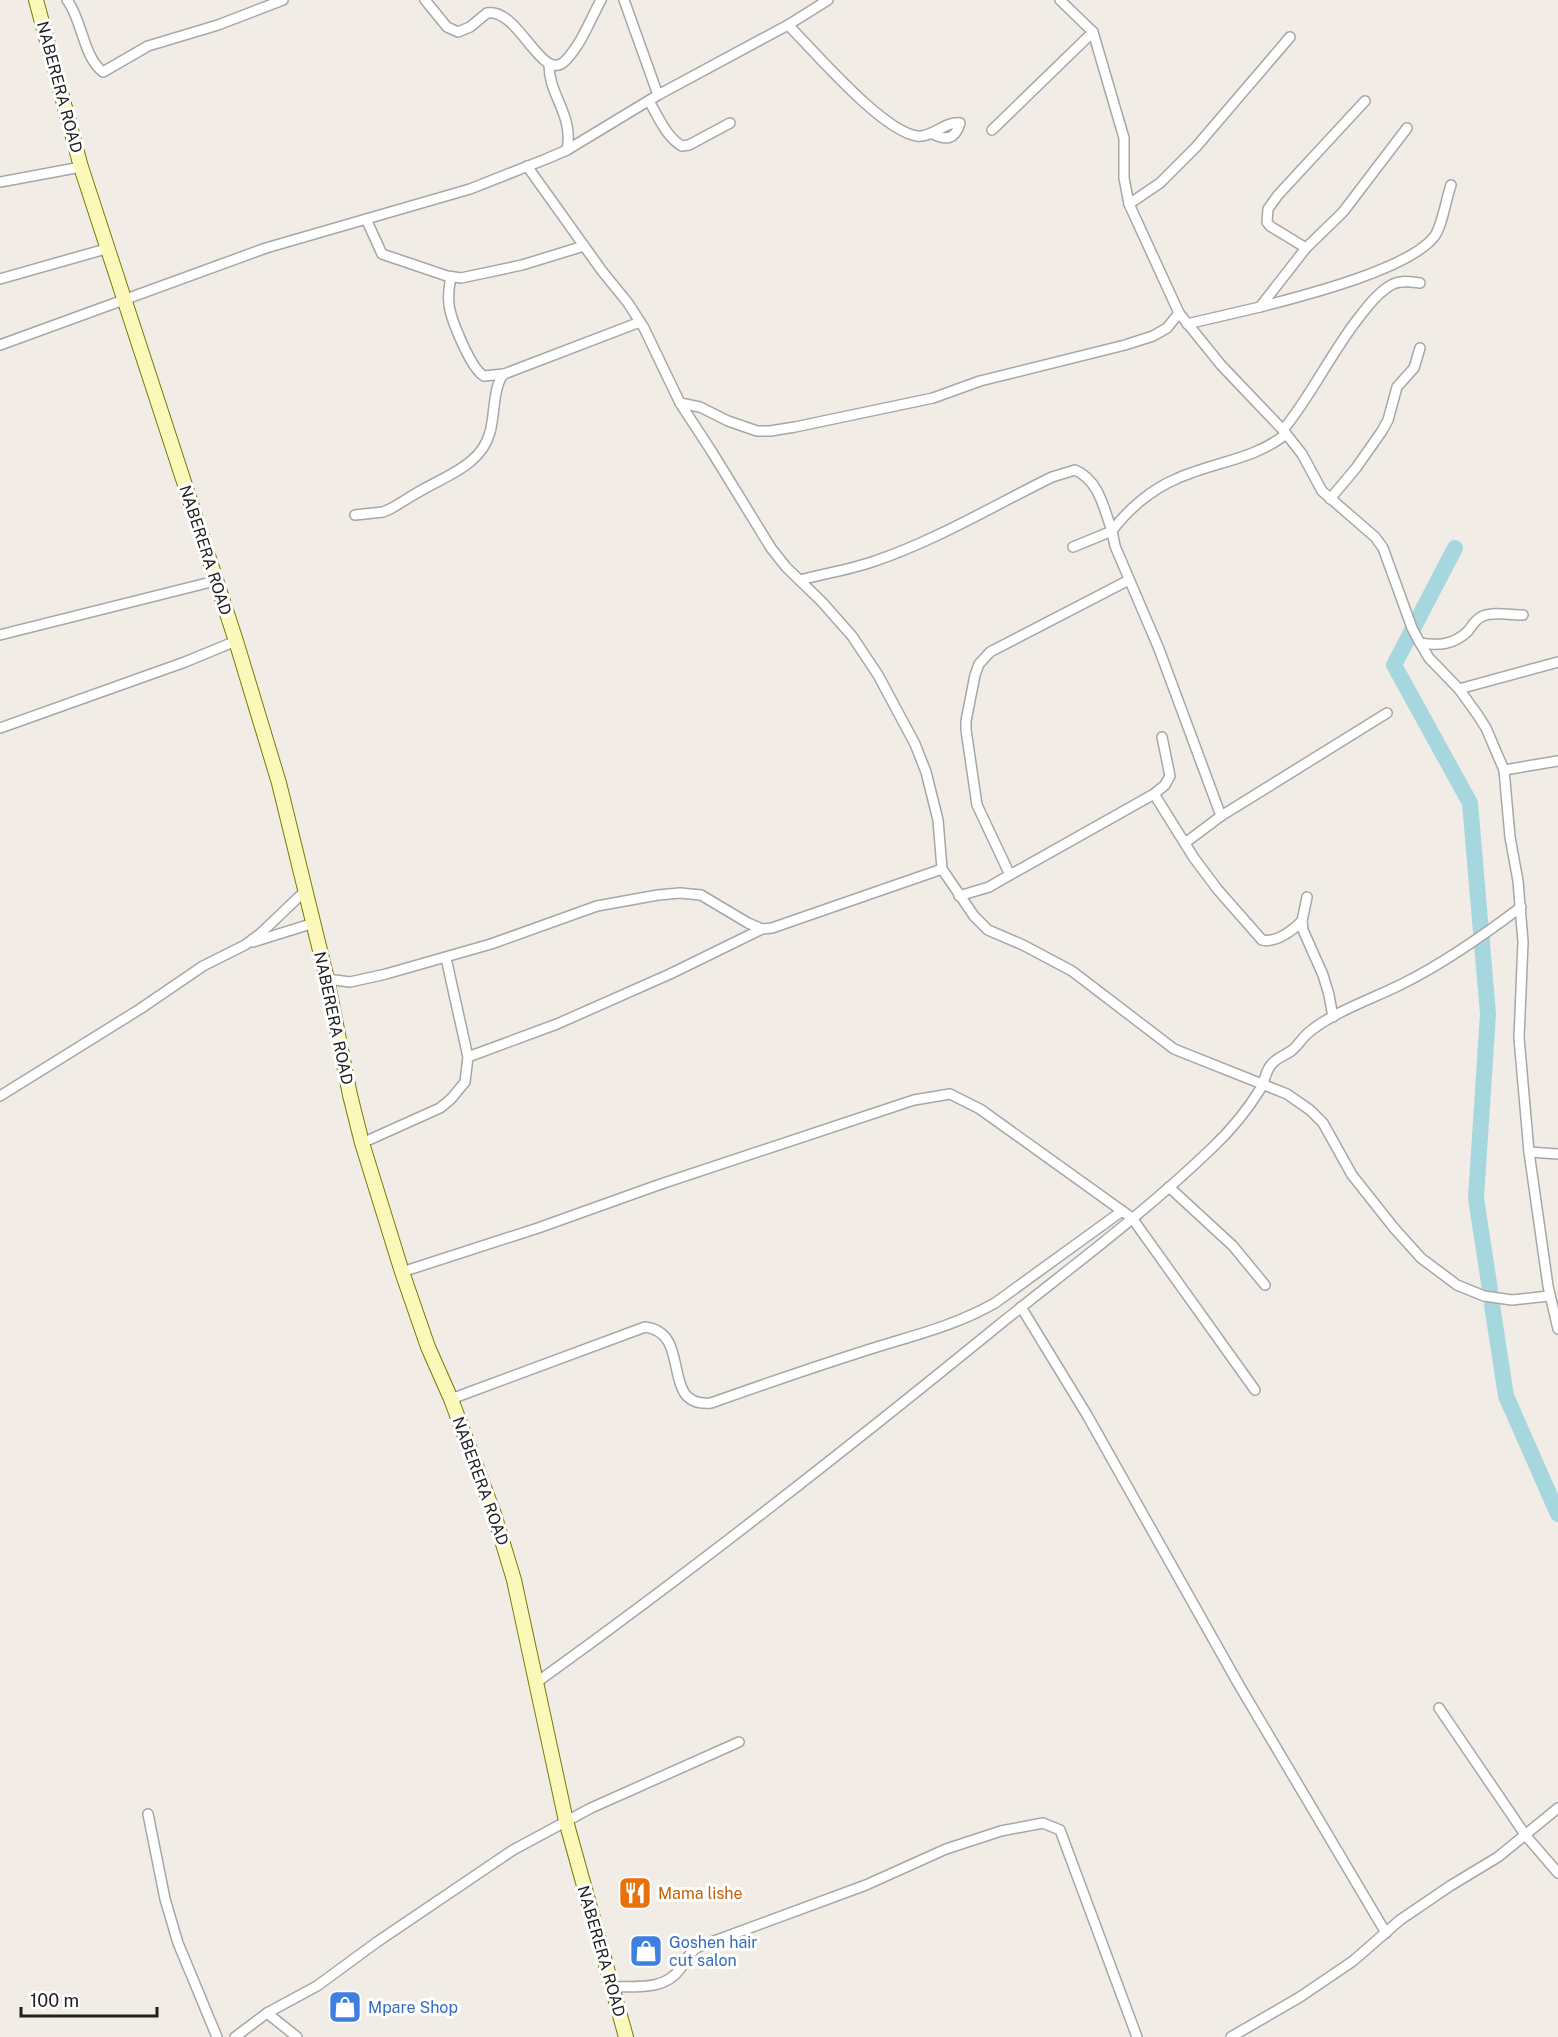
<svg xmlns="http://www.w3.org/2000/svg" width="1558" height="2037" font-family="'Public Sans',sans-serif">
<style>
.lines{fill:none;stroke-linecap:round;stroke-linejoin:round}
.river{stroke:#a6d7df;stroke-width:16}
.street-casing{stroke:#a7a7a7;stroke-width:12}
.secondary-casing{stroke:#797c02;stroke-width:16}
.street{stroke:#fff;stroke-width:9}
.secondary{stroke:#fbf9ba;stroke-width:14}
.labels{text-anchor:middle;stroke-width:6;stroke-linejoin:round;paint-order:stroke}
.street-label{font-size:16px;fill:#202020;stroke:#fff}
.food-label{font-size:16px;fill:#c56008;stroke:#fff;text-anchor:start}
.shop-label{font-size:16px;fill:#366cbe;stroke:#fff;text-anchor:start}
</style>
<rect width="100%" height="100%" fill="#f1ece6"/>
<g class="lines">
<g class="river">
<polyline points="1455,548 1394,665 1470,803 1488,1014 1476,1198 1490,1290"/>
<polyline points="1492,1305 1506,1396 1558,1514"/>
</g>
<g class="street-casing">
<g id="street">
<path d="M 67,0 C 82,19 83,57 103,72 L 148,46 L 218,25 L 283,0"/>
<path d="M 425,0 L 447,27 L 458,32 L 470,27 L 487,13 C 519,7 542,86 566,60 C 582,43 590,20 601,0"/>
<polyline points="624,0 658,95"/>
<polyline points="1060,0 1093,32 1124,138 1124,178 1129,204 1179,313 1221,365 1283,430 1302,454 1322,491 1375,537 1383,548 1412,628 1420,643 1429,658 1459,689 1477,714 1486,728 1504,770 1510,837 1518,881 1523,942 1519,1038 1529,1152 1548,1286 1558,1329"/>
<path d="M 788,25 C 815,52 882,131 917,136 C 932,138 945,121 960,123 C 955,140 946,141 931,133"/>
<path d="M 549,65 C 549,96 574,115 567,150"/>
<path d="M 649,101 C 658,116 666,137 682,146 L 689,145 L 730,123"/>
<polyline points="992,130 1093,32"/>
<polyline points="527,166 602,271 628,303 644,328 680,403 712,452 771,548 786,567 822,602 852,636 878,675 915,744 926,772 938,820 942,869 974,916 988,930 1023,945 1072,971 1174,1049 1287,1094 1310,1110 1323,1123 1352,1175 1394,1228 1421,1258 1457,1285 1484,1296 1512,1300 1549,1296"/>
<polyline points="0,182 81,167"/>
<polyline points="1129,204 1160,183 1196,147 1290,37"/>
<polyline points="366,219 382,254 447,276 461,278 522,265 584,246"/>
<polyline points="1306,248 1270,226 1267,222 1268,209 1278,195 1365,101"/>
<path d="M 451,277 C 449,286 448,296 449,305 C 451,320 471,369 484,376 L 504,374"/>
<polyline points="0,279 109,248"/>
<path d="M 1260,307 C 1302,296 1407,270 1434,237 C 1442,227 1446,199 1451,185"/>
<polyline points="1187,324 1260,307 1306,248 1343,212 1407,128"/>
<polyline points="0,345 266,248 470,189 546,159 567,150 658,95 788,25 828,0"/>
<polyline points="680,403 700,407 728,421 757,431 770,431 795,427 933,398 980,381 1125,345 1153,336 1167,328 1179,313"/>
<path d="M 1283,430 C 1311,396 1330,355 1357,320 C 1367,307 1378,292 1393,284 C 1402,280 1411,282 1420,283"/>
<polyline points="1330,499 1356,468 1382,431 1388,420 1397,387 1414,368 1420,348"/>
<path d="M 355,515 L 383,512 L 390,509 C 401,503 411,496 422,490 C 448,475 482,464 490,432 C 495,415 493,385 504,374 L 640,322"/>
<path d="M 800,580 C 823,574 848,570 872,562 C 935,541 993,506 1052,477 L 1075,470 C 1099,480 1104,509 1112,531 L 1073,547"/>
<polyline points="0,635 215,581"/>
<path d="M 1420,643 C 1438,646 1454,645 1468,631 C 1472,626 1475,620 1481,617 C 1491,611 1511,615 1523,615"/>
<polyline points="1459,689 1558,662"/>
<polyline points="0,728 185,662 236,641"/>
<polyline points="1504,770 1558,761"/>
<path d="M 1154,794 L 1194,858 L 1218,890 L 1262,940 C 1276,943 1292,931 1302,921"/>
<path d="M 1221,816 L 1159,649 L 1115,546 L 1112,531 C 1127,510 1152,489 1176,479 C 1213,462 1254,460 1286,434"/>
<polyline points="1185,843 1221,816 1387,713"/>
<polyline points="1010,875 977,805 966,730 966,721 975,675 979,664 990,652 1129,580"/>
<polyline points="959,896 989,887 1001,880 1154,794 1165,785 1170,776 1162,737"/>
<polyline points="1307,897 1302,921 1303,930 1323,975 1329,995 1333,1017"/>
<polyline points="253,942 314,923"/>
<polyline points="327,979 350,982 386,974 491,944 597,906 658,895 680,893 701,895 748,923 762,929 772,928 942,869"/>
<polyline points="468,1057 557,1024 670,974 762,929"/>
<polyline points="0,1096 140,1009 203,966 245,945 261,933 306,890"/>
<polyline points="362,1143 440,1108 451,1099 465,1082 468,1057 446,958"/>
<polyline points="1529,1152 1558,1154"/>
<polyline points="1169,1187 1233,1246 1265,1285"/>
<polyline points="402,1272 538,1228 661,1184 914,1100 950,1094 980,1109 1132,1218 1255,1390"/>
<polyline points="1021,1307 1087,1415 1239,1685 1386,1933"/>
<path d="M 451,1399 L 645,1327 C 694,1333 658,1408 711,1403 C 759,1386 808,1369 858,1353 C 906,1337 951,1328 995,1303 L 1122,1211"/>
<path d="M 537,1682 C 695,1569 848,1448 999,1325 C 1071,1267 1146,1212 1213,1147 C 1231,1130 1248,1109 1261,1088 C 1265,1081 1265,1072 1271,1065 C 1276,1058 1284,1056 1291,1051 C 1298,1046 1302,1038 1308,1033 C 1332,1012 1375,998 1404,983 C 1446,962 1484,935 1521,907"/>
<polyline points="1439,1708 1526,1836 1558,1873"/>
<polyline points="148,1814 165,1899 178,1943 217,2037"/>
<path d="M 612,1987 C 636,1986 664,1991 680,1969 C 686,1961 689,1952 698,1947 L 866,1885 L 946,1849 L 1001,1831 L 1043,1823 L 1060,1830 L 1137,2037"/>
<polyline points="267,2013 297,2037"/>
<polyline points="235,2037 267,2013 317,1986 377,1942 513,1850 591,1808 739,1742"/>
<polyline points="1231,2037 1300,1997 1353,1961 1400,1920 1450,1886 1498,1857 1558,1808"/>
</g>
</g>
<g class="secondary-casing">
<polyline id="secondary" points="36,0 81,167 236,641 279,783 327,979 350,1095 362,1143 402,1272 428,1347 451,1399 494,1514 514,1580 566,1821 626,2037"/>
</g>
<use href="#street" class="street"/>
<use href="#secondary" class="secondary"/>
</g>
<defs>
<g id="restaurant-square" transform="scale(1.725)"><rect x="-9" y="-9" width="18" height="18" rx="4" fill="#e8710a" stroke="#fff"/><path d="M-5-6h1v4h1v-4h1v4h1v-4h1v5L-1.5 .5V6h-2V.5L-5-1ZM5-6V6H3V1.5H1.5Q1.5-4 5-6Z" fill="#fff"/></g>
<g id="shop-square" transform="scale(1.725)"><rect x="-9" y="-9" width="18" height="18" rx="4" fill="#3f7fe0" stroke="#fff"/><path d="M-5-2.5h2.3a2.7 3.5 0 0 1 5.4 0H5L5.5 6h-11ZM-1.5-2.5h3a1.5 2.3 0 0 0-3 0Z" fill="#fff"/></g>
</defs>
<g fill-rule="evenodd">
<use href="#restaurant-square" x="635" y="1893"/>
<use href="#shop-square" x="646" y="1951"/>
<use href="#shop-square" x="345" y="2007"/>
</g>
<g class="labels">
<g class="street-label">
<text transform="translate(60 87) rotate(75)" y="6">NABERERA ROAD</text>
<text transform="translate(206 550) rotate(72)" y="6">NABERERA ROAD</text>
<text transform="translate(334 1018) rotate(78)" y="6">NABERERA ROAD</text>
<text transform="translate(481 1481) rotate(70)" y="6">NABERERA ROAD</text>
<text transform="translate(602 1951) rotate(74)" y="6">NABERERA ROAD</text>
</g>
<g class="food-label">
<text x="658" y="1899">Mama lishe</text>
</g>
<g class="shop-label">
<text x="669" y="1948">Goshen hair<tspan x="669" dy="18">cut salon</tspan></text>
<text x="368" y="2013">Mpare Shop</text>
</g>
</g>
<path d="M21 2007v9h136v-9" fill="none" stroke="#202020" stroke-width="3"/>
<text x="30" y="2007" font-size="18" fill="#202020" stroke="#ffffff" stroke-width="4.5" paint-order="stroke">100 m</text>
</svg>
